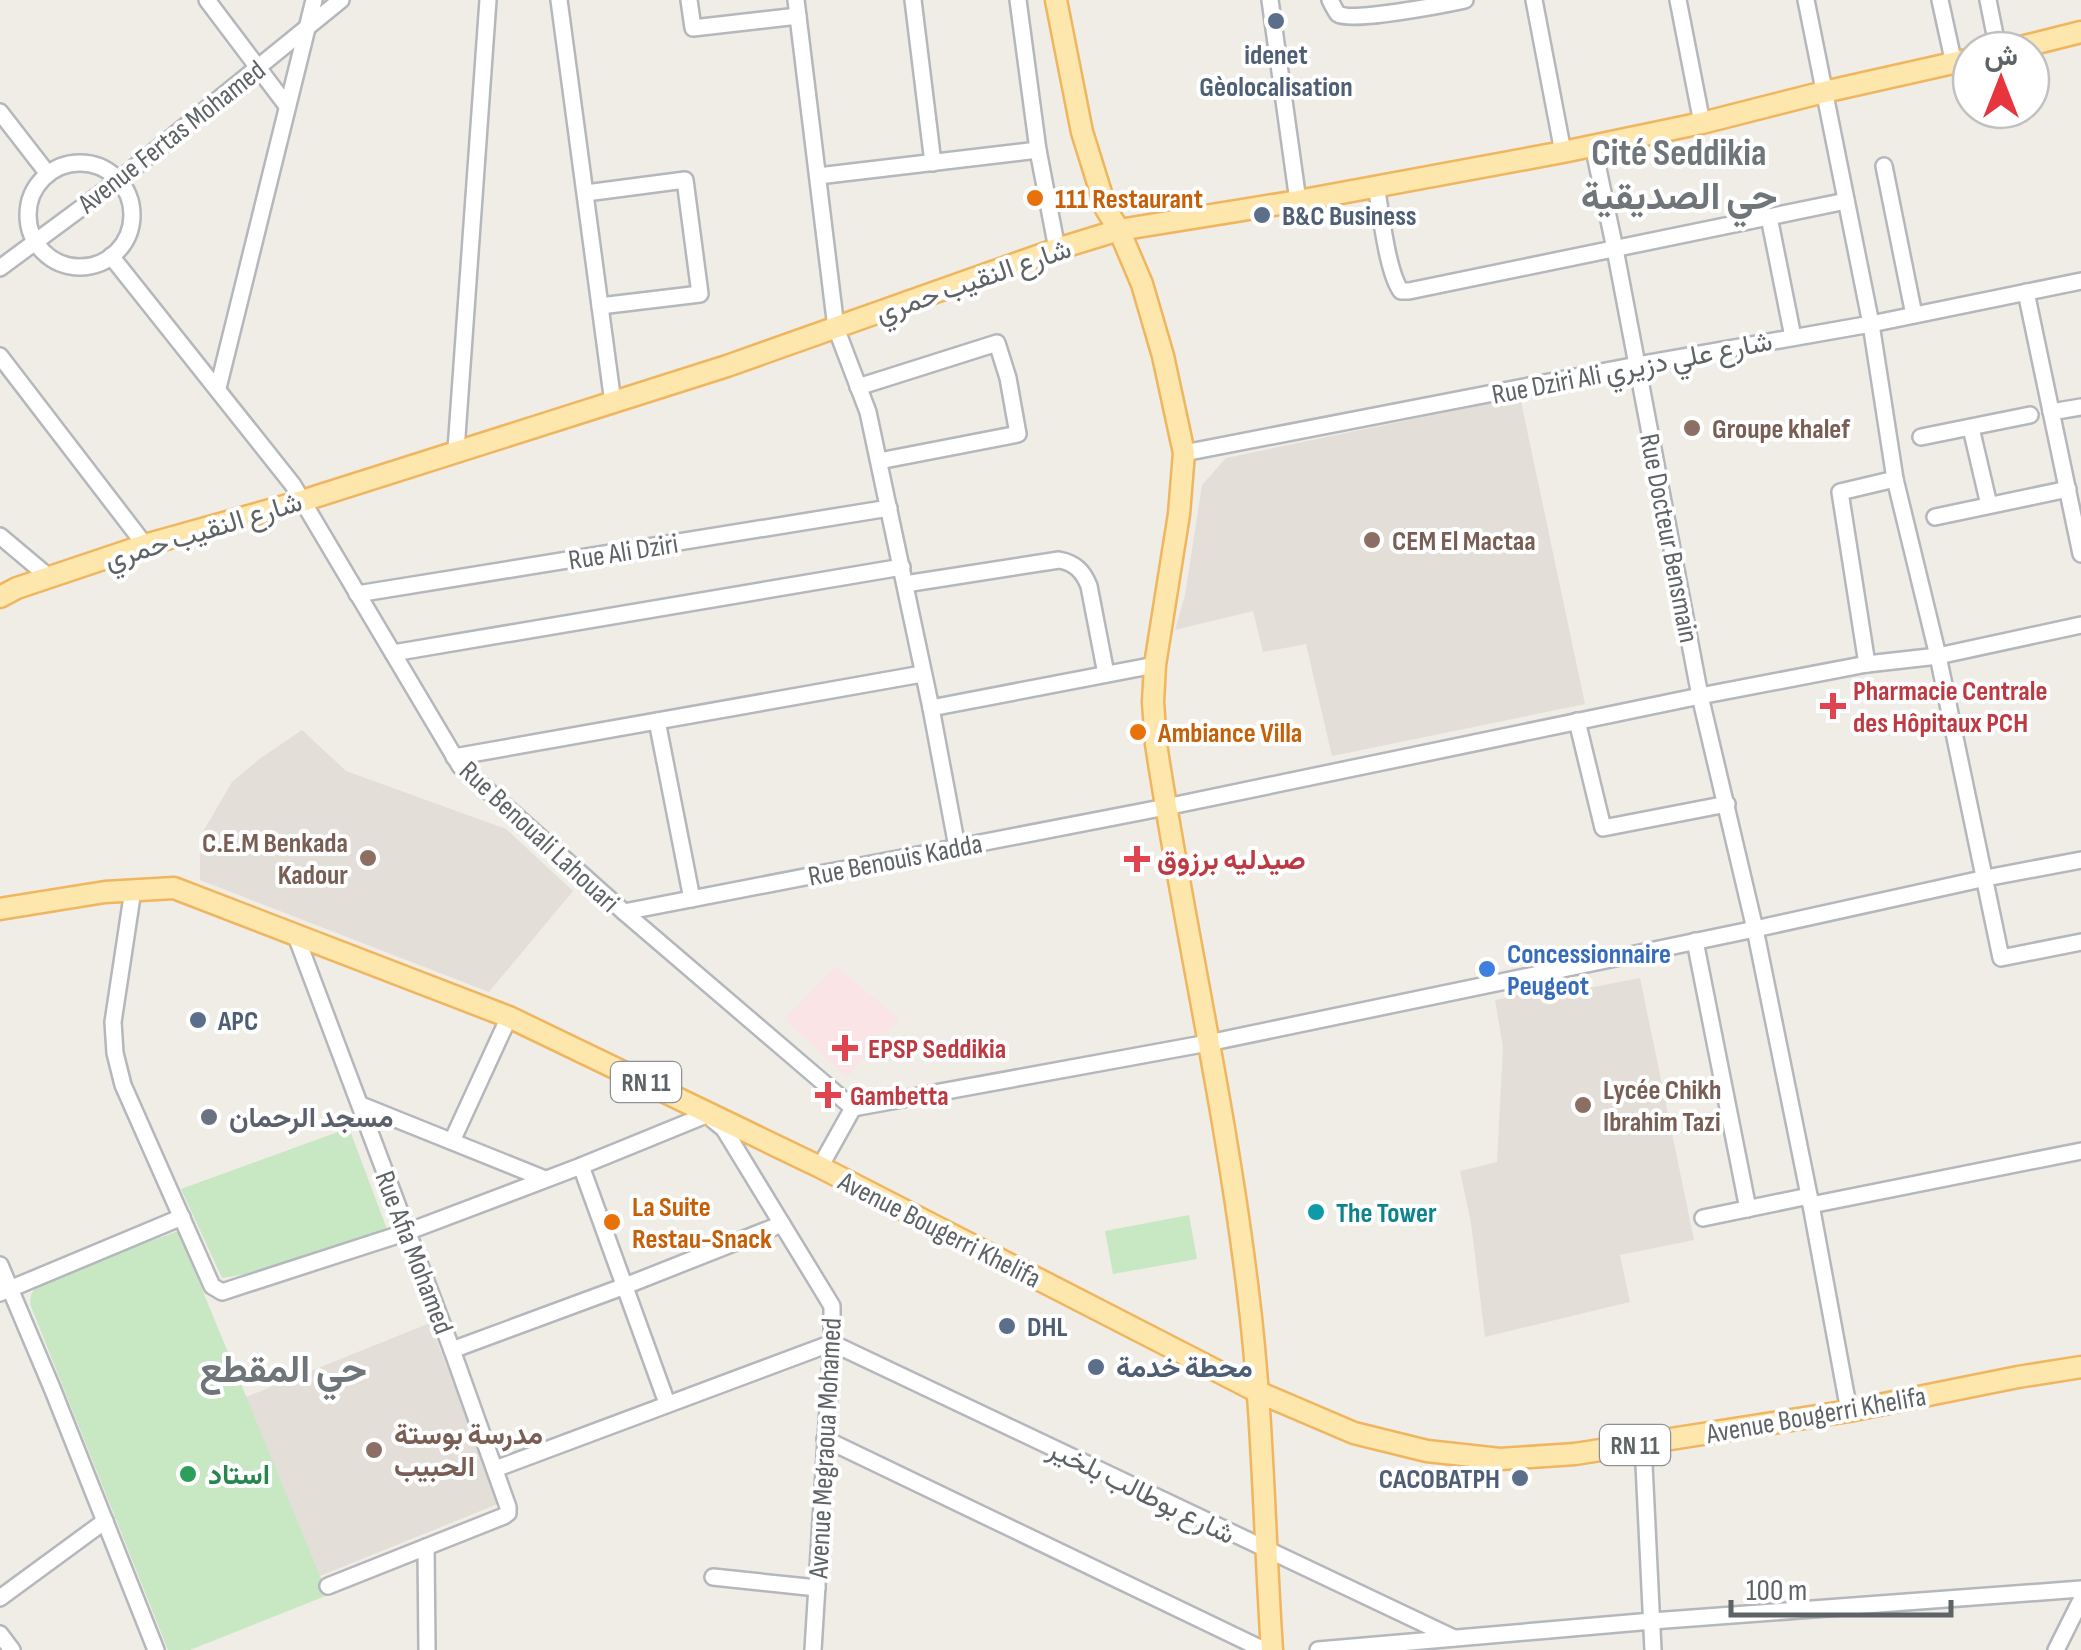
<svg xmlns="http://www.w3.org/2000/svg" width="2081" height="1650" font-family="'Sofia Sans Condensed',Vazirmatn,sans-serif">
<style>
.education{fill:#e3ded7}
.medical{fill:#fbe4e5}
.grass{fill:#c8e7c3}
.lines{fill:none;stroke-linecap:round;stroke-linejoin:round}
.minor-casing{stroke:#b4b7bb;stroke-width:20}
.major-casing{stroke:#f0b55f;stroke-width:25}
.minor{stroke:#fff;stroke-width:15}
.major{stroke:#fee7ad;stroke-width:20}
.service-dot{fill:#5c6f8a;stroke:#fff;stroke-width:4}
.food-dot{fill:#e8710a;stroke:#fff;stroke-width:4}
.education-dot{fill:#8d6e63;stroke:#fff;stroke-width:4}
.health-dot{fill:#e0444e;stroke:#fff;stroke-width:4}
.shop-dot{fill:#3f7fe0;stroke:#fff;stroke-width:4}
.worship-dot{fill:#6b7280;stroke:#fff;stroke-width:4}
.culture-dot{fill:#0f9aa8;stroke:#fff;stroke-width:4}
.leisure-dot{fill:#2e9e5b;stroke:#fff;stroke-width:4}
.labels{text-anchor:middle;stroke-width:8;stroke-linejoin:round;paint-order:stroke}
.shield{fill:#fff;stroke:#8e9294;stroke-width:2.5}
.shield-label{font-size:25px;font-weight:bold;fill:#5e6366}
.service-label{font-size:28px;font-weight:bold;fill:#4e5e75;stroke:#fff;text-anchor:start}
.street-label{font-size:28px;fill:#5e6366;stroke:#fff}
.food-label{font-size:28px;font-weight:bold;fill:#c56008;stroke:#fff;text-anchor:start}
.education-label{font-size:28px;font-weight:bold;fill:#785e54;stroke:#fff;text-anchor:start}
.health-label{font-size:28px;font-weight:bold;fill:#be3a42;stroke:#fff;text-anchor:start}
.shop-label{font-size:28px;font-weight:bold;fill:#366cbe;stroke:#fff;text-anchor:start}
.worship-label{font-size:28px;font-weight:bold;fill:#5b616d;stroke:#fff;text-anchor:start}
.culture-label{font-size:28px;font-weight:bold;fill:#0d838f;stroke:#fff;text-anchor:start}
.leisure-label{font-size:28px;font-weight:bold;fill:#27864d;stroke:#fff;text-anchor:start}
.district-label{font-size:38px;font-weight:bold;fill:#6f7578;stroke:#fff}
</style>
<rect width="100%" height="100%" fill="#f0ede6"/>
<g class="education">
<polygon points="1520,397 1585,704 1332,756 1306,644 1263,652 1253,611 1175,630 1185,595 1202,485 1226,458"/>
<polygon points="302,730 346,771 506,829 573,891 489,992 200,880 200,837 232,782 258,760"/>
<polygon points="1640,978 1694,1240 1620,1255 1630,1302 1485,1337 1471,1223 1460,1171 1497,1162 1503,1047 1495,1000 1575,982 1578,990"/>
<polygon points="430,1323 500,1503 320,1576 246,1397"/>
</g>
<polygon class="medical" points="836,966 899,1019 847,1077 785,1019"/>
<g class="grass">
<polygon points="349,1128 387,1229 271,1270 222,1278 181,1189"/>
<polygon points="1189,1215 1197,1259 1113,1274 1105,1231"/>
<polygon points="178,1231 328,1595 190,1650 168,1650 30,1304 31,1295 38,1283"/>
</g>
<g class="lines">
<g class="minor-casing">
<g id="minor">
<polyline points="207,0 287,106"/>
<polyline points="559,0 613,403"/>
<polyline points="689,0 693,28 798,16"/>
<polyline points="796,0 836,328 868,412 931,708 957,847"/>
<polyline points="913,0 933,163"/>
<polyline points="1018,0 1038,150 1057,249"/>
<polyline points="1270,0 1298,201"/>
<path d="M 1330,0 C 1331,2 1336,12 1338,14 C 1349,23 1447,4 1465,0"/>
<polyline points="1534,0 1563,152"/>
<polyline points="1678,0 1702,123"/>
<polyline points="1806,0 1871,324 1895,479 1938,656 2001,958 2081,942"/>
<polyline points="1940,0 1954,64"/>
<polyline points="1988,0 1998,50"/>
<polyline points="0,112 48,174"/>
<polyline points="1593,145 1615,249 1700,696 1755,929 1811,1205 1849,1411"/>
<circle cx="80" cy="215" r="52"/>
<polyline points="1884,166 1914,315"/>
<polyline points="818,176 1038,150"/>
<path d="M 1376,186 C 1381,212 1387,272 1401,291 L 1409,291 L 1846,201"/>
<polyline points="586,193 685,180 700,294 600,306"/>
<polyline points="1769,217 1793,337"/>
<polyline points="111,256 293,485 460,766 624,912 853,1108"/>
<polyline points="0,268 119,180 341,0"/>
<polyline points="2026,292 2081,554"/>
<polyline points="0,356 145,545"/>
<polyline points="858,387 997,343 1008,378 1018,434 879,461"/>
<polyline points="218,388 314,0"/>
<polyline points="2051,412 2081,407"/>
<polyline points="1971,428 1989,505"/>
<polyline points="1921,437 2030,415"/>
<polyline points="456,450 488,0"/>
<polyline points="1184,453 1637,365 1871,324 2081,281"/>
<polyline points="1935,517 2068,489"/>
<polyline points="0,536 50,578"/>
<path d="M 905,584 L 1059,560 C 1075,563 1083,571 1089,586 L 1106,674"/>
<polyline points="357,594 889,508"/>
<polyline points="393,653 902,567"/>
<polyline points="1867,664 1840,492 1895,479"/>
<polyline points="931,708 1155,665"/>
<polyline points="657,721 692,899"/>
<polyline points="1577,721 1603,828 1727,804"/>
<polyline points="454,757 922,674"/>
<polyline points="133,890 113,1022 115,1053 123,1085 212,1286 222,1292 407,1232 581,1166 706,1115"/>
<polyline points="624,912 1166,807 1700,696 1867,664 1938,656 2081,625"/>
<polyline points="296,936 452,1350 508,1507 508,1513 504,1516 328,1586"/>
<polyline points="1695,941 1748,1209"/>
<polyline points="361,1105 545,1179"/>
<polyline points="853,1108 1208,1043 1755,929 1986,878 2081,860"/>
<polyline points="713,1120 724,1129 832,1306 832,1343 813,1650"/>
<polyline points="452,1141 509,1017"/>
<polyline points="581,1166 667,1403"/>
<polyline points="820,1167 853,1108"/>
<polyline points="1811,1205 2081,1151"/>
<polyline points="1703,1218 1809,1196"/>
<polyline points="0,1265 52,1388 156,1650"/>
<polyline points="0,1293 182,1217"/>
<polyline points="452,1350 625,1286 782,1224"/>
<polyline points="825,1439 1264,1650"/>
<polyline points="1643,1444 1653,1650"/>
<polyline points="495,1469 832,1343 1454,1638"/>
<polyline points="426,1547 427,1650"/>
<polyline points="713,1577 817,1588"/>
<polyline points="0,1598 105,1521"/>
<polyline points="0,1634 12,1650"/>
<polyline points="1318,1650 1652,1621 2081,1589"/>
<polyline points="2056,1650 2081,1600"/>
</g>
</g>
<g class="major-casing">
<g id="major">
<path d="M 1056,0 L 1082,132 L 1106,209 L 1119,230 L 1142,284 L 1163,356 L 1184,453 L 1179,514 L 1155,665 L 1153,702 L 1156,744 C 1184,927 1226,1108 1248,1292 C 1263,1411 1264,1531 1272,1650"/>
<polyline points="2009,50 2081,32"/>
<polyline points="0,597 17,588 145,545 302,501 727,366 1057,249 1119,230 1298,201 1563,152 1702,123 1824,92 1971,59"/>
<polyline points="0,909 105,892 174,888 509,1017 820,1167 1258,1392 1354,1433 1427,1451 1500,1459 1575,1454 1849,1411 2018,1377 2081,1367"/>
</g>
</g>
<use href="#minor" class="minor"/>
<use href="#major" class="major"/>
</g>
<g class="service-dot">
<circle cx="1276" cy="21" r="10"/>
<circle cx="1262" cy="215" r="10"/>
<circle cx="198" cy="1020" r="10"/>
<circle cx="1007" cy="1326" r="10"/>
<circle cx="1096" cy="1367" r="10"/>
<circle cx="1520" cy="1478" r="10"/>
</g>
<g class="food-dot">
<circle cx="1035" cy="198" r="10"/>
<circle cx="1138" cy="732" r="10"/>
<circle cx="612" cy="1222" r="10"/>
</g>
<g class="education-dot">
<circle cx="1692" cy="428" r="10"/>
<circle cx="1372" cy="540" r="10"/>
<circle cx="368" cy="858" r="10"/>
<circle cx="1583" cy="1105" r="10"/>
<circle cx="374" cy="1450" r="10"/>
</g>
<g class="health-dot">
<path d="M1828 691h10v10h10v10h-10v10h-10v-10h-10v-10h10z"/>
<path d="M1132 844h10v10h10v10h-10v10h-10v-10h-10v-10h10z"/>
<path d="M840 1033h10v10h10v10h-10v10h-10v-10h-10v-10h10z"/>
<path d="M823 1080h10v10h10v10h-10v10h-10v-10h-10v-10h10z"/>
</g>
<circle class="shop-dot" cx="1487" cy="969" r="10"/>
<circle class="worship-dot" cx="209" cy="1117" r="10"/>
<circle class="culture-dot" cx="1316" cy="1212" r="10"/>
<circle class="leisure-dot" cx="188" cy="1474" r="10"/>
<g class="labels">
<g class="shield">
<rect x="611" y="1062" width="70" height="40" rx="8"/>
<rect x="1600" y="1425" width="70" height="40" rx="8"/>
</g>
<g class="shield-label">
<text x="646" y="1091">RN 11</text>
<text x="1635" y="1454">RN 11</text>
</g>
<g class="service-label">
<text x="1276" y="64" text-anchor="middle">idenet<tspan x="1276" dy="32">Gèolocalisation</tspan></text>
<text x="1282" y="225">B&amp;C Business</text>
<text x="218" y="1030">APC</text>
<text x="1027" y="1336">DHL</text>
<text x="1116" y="1377">محطة خدمة</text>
<text x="1500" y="1488" text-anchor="end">CACOBATPH</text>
</g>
<g class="street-label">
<text transform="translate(171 136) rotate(-38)" y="10">Avenue Fertas Mohamed</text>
<text transform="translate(973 280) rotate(-19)" y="10">شارع النقيب حمري</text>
<text transform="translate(1632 367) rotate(-11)" y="10">Rue Dziri Ali شارع علي دزيري</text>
<text transform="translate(203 530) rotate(-17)" y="10">شارع النقيب حمري</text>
<text transform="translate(1670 538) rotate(79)" y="10">Rue Docteur Bensmain</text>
<text transform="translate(623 551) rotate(-9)" y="10">Rue Ali Dziri</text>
<text transform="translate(540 836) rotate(43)" y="10">Rue Benouali Lahouari</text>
<text transform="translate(895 859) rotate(-11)" y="10">Rue Benouis Kadda</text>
<text transform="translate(940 1229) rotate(27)" y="10">Avenue Bougerri Khelifa</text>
<text transform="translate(415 1252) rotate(69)" y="10">Rue Afia Mohamed</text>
<text transform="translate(1816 1414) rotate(-10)" y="10">Avenue Bougerri Khelifa</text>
<text transform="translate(824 1448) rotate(-87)" y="10">Avenue Megraoua Mohamed</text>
<text transform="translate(1142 1491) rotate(26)" y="10">شارع بوطالب بلخير</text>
</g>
<g class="food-label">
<text x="1055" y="208">111 Restaurant</text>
<text x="1158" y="742">Ambiance Villa</text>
<text x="632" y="1216">La Suite<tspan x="632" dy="32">Restau-Snack</tspan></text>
</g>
<g class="education-label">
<text x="1712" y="438">Groupe khalef</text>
<text x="1392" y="550">CEM El Mactaa</text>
<text x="348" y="852" text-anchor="end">C.E.M Benkada<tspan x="348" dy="32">Kadour</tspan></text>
<text x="1603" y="1099">Lycée Chikh<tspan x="1603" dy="32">Ibrahim Tazi</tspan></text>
<text x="394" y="1444">مدرسة بوستة<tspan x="394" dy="32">الحبيب</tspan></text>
</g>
<g class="health-label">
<text x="1853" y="700">Pharmacie Centrale<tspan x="1853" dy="32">des Hôpitaux PCH</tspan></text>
<text x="1157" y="869">صيدليه برزوق</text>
<text x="868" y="1058">EPSP Seddikia</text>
<text x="850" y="1105">Gambetta</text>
</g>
<g class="shop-label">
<text x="1507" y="963">Concessionnaire<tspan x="1507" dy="32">Peugeot</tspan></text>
</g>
<g class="worship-label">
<text x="229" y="1127">مسجد الرحمان</text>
</g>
<g class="culture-label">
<text x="1336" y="1222">The Tower</text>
</g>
<g class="leisure-label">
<text x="208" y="1484">استاد</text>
</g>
<g class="district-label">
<text x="1679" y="165">Cité Seddikia<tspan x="1679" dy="44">حي الصديقية</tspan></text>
<text x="283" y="1382">حي المقطع</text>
</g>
</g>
<g transform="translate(2001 80)"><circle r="48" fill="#ffffff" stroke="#bfc1c2" stroke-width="2.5"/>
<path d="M0-8L18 38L0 25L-18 38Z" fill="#e7353d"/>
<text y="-15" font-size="28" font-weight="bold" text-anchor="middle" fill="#5e6366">ش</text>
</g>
<path d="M1731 1600v15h220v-15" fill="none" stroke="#5e6366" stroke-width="5"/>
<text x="1746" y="1600" font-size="30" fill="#5e6366" stroke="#ffffff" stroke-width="8" paint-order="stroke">100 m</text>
</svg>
